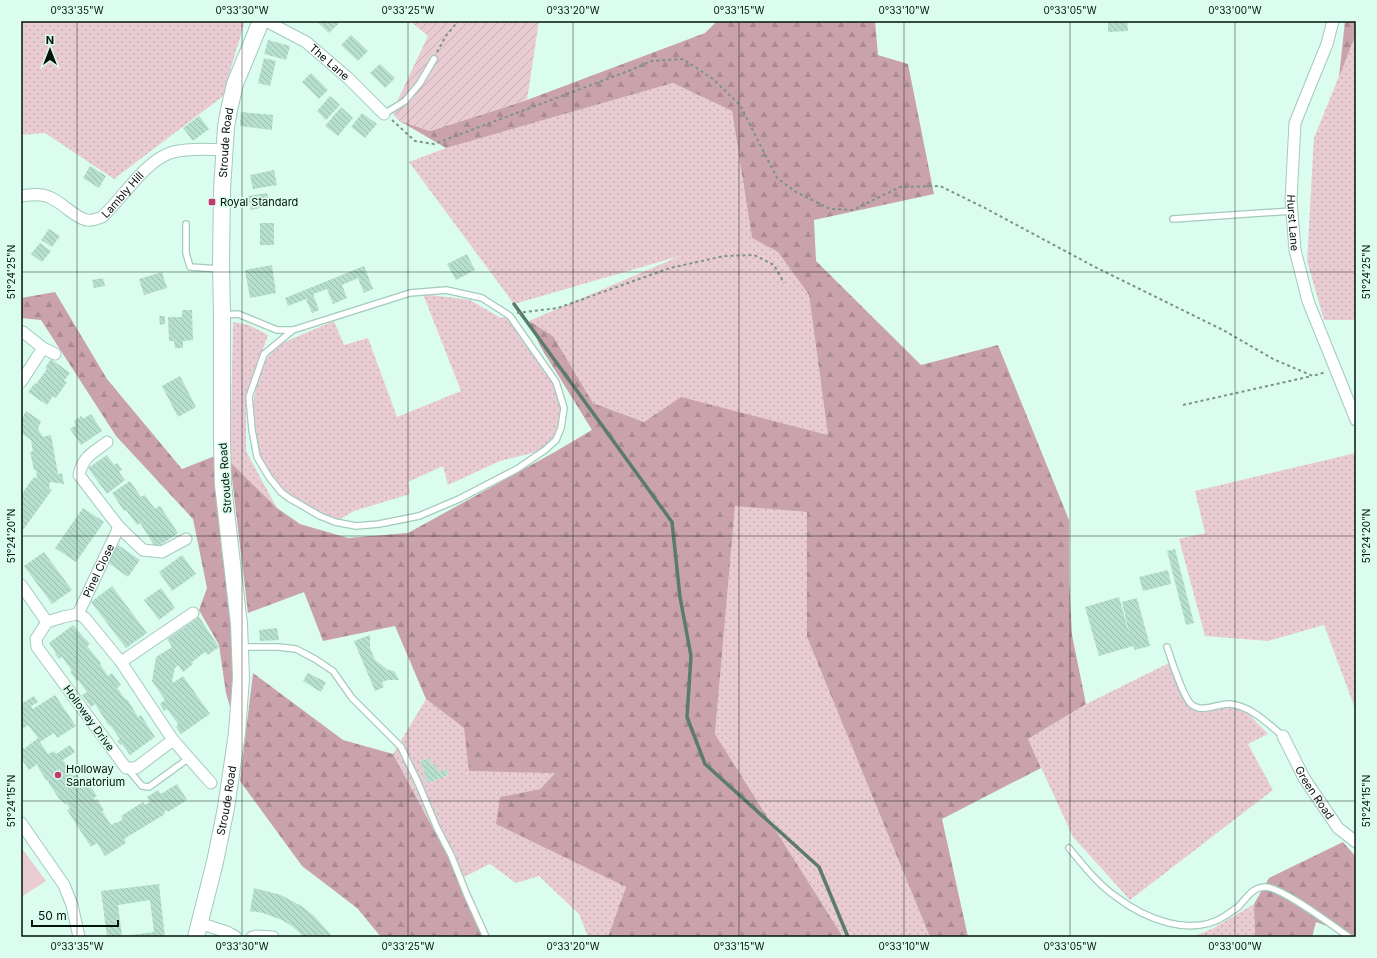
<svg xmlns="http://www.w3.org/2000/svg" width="1377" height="958" font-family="Inter,sans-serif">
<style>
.grass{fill:url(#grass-dots);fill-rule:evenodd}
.forest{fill:url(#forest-firs)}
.garden{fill:url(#garden-furrows)}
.pitch{fill:#e9ccd3}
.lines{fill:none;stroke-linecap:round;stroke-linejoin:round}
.stream{stroke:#5b7b6e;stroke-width:3.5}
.building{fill:url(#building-back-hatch);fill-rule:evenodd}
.lane-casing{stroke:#a2cbba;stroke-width:8}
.street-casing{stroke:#a2cbba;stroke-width:13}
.secondary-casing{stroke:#a2cbba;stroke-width:18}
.path{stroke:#7b948a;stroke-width:2;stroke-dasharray:3 3;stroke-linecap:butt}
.lane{stroke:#fff;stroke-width:5.5}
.street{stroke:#fff;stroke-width:11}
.secondary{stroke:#fff;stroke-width:16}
.ticks{fill:none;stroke:#04120c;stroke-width:1;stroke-opacity:0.45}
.poi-dot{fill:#c3386f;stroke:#dbfdef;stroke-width:1.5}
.labels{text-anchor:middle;stroke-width:3.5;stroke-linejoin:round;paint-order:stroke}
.street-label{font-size:11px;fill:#04120c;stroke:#dbfdef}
.poi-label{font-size:11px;fill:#04120c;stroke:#dbfdef;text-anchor:start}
.neatline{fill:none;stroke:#04120c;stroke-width:1.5}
.ticks-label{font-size:10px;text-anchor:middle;fill:#04120c}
</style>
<defs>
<pattern id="grass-dots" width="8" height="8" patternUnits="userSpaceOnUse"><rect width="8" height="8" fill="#e9ccd3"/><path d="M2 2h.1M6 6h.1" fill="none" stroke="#c6aeb4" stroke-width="1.8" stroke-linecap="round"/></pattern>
<pattern id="forest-firs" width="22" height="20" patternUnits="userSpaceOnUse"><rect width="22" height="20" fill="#c9a2ac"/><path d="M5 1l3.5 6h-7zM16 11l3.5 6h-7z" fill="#ab8a93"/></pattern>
<pattern id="garden-furrows" width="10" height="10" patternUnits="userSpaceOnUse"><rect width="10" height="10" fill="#e9ccd3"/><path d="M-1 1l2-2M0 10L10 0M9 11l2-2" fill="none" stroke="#c6aeb4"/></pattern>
<pattern id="building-back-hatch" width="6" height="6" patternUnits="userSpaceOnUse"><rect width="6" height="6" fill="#b6dfcf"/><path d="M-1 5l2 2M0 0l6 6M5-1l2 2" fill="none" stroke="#9bbeb1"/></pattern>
</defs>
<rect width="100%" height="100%" fill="#dbfdef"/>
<g class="grass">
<polygon points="21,21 245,21 228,78 227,88 222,97 114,179 45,133 21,135"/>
<polygon points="1356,34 1356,320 1324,320 1307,261 1314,138"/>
<polygon points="673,83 732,111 752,238 778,252 809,295 828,435 681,398 644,422 593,403 553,336 529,321 680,256 514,304 409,162 446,148"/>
<polygon points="423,294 470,300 501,318 510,316 556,382 562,398 556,440 545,450 500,461 448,485 443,466 408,482 410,494 354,511 335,522 320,516 282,491 264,470 259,456 251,415 258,377 267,358 277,347 289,340 334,321 344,345 368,338 397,417 461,391"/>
<polygon points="233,322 249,325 268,335 246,397 246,451 277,508 230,462"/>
<polygon points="1356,453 1356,711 1324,625 1268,641 1205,636 1179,539 1205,533 1195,491"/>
<polygon points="735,505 807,512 807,637 930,937 843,937 715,734"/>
<polygon points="1169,663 1192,705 1241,706 1268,734 1248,744 1273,790 1130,900 1073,837 1028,739 1086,704"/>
<path d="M 426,699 L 464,728 L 470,771 L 556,772 L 540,789 L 500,797 L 497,824 L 626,887 L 608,937 L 588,937 L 579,914 L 539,876 L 516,883 L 490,864 L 460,879 L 393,754 ZM 429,758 L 431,765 L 438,772 L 445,769 L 448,775 L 428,783 L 420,761 Z"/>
<polygon points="1254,904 1255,937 1192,937 1212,929"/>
</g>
<g class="forest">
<polygon points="717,21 875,21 878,55 908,64 934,194 814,220 816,261 921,365 998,345 1069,520 1069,579 1072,635 1086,704 1028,739 1041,768 942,819 968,937 930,937 807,637 807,512 735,506 715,734 843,937 608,937 626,887 496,824 500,797 540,789 555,773 469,771 464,728 426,699 395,626 323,641 304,592 248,613 230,462 277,508 300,524 348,538 408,533 553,453 592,430 540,346 529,321 553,336 593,403 644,422 681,397 828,435 809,295 778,252 752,238 732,111 673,83 446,148 398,120 430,131 527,100 705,33"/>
<polygon points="1345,21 1356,21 1356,34 1339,77"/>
<polygon points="55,292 107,379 182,469 215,456 216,498 222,554 236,649 233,717 226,693 219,645 199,610 207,588 193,519 116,436 41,320 21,318 21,298"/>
<polygon points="253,673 343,740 393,754 460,879 486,937 381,937 357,908 302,866 240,781"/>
<polygon points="1343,842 1356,857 1356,936 1316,922 1312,937 1255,937 1254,904 1269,878"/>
</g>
<polygon class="garden" points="410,21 539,21 527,100 430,131 398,120 392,112 428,36"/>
<polygon class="pitch" points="21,847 46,881 21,897"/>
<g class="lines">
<polyline class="stream" points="514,304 672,522 680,597 691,656 687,717 705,764 819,867 848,937"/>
</g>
<g class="building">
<polygon points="316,21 337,21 339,23 329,33"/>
<polygon points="1108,21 1127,21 1128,31 1108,32"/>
<polygon points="351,35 368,51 358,61 341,45"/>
<polygon points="268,40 290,46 286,60 264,54"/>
<polygon points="264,58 276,61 270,86 258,83"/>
<polygon points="380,64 395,78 385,88 370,73"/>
<polygon points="311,73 328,90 319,99 302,82"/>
<polygon points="330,96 340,105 326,120 317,111"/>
<polygon points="341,107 353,118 338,136 325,126"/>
<polygon points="241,112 273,115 272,130 240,126"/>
<polygon points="362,113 377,124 365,138 351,127"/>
<polygon points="199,116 209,129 193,141 183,128"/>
<polygon points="90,166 106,176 99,188 83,178"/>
<polygon points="274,170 277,185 253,189 250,175"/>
<polygon points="267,193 270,206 251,210 248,196"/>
<rect x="260" y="223" width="14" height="22"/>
<polygon points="49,229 60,236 52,247 41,240"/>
<polygon points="40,243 51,251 42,262 31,254"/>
<polygon points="467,254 475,270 456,280 447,264"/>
<polygon points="272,265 276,293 250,298 245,270"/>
<polygon points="364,266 373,289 364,293 358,278 342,285 347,298 333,304 327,289 313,294 319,310 312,313 306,299 288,306 285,298"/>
<polygon points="162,272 167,288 144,295 139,279"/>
<polygon points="103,278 105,286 94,288 92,280"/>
<polygon points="182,310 192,310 193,340 183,341 183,348 175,348 174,341 169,341 168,317 182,317"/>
<polygon points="159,316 165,316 165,324 160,325"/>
<polygon points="51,359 70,373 64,381 67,382 56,398 53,396 47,405 28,392 35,383 36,384 47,369 45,368"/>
<polygon points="180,376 196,407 178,417 162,386"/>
<polygon points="26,411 41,421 38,429 43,437 51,435 58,474 62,473 64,484 50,482 49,488 52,490 21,533 21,495 34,477 37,479 36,470 34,470 30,452 33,451 31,440 21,433 21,420"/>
<polygon points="91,414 102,431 81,445 70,429 76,425 74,421 81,416 83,419"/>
<polygon points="107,455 114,465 117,463 122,470 119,472 125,480 107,494 88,468"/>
<polygon points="130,481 141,497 145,495 155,509 160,506 178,533 156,548 140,523 137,525 126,510 124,511 112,493"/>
<polygon points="83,508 104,522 76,562 55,548"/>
<polygon points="118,545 140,560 128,577 107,562"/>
<polygon points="1175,549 1194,623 1186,625 1167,551"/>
<polygon points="44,552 72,590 52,604 24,566"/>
<polygon points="182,555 196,574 172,591 159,572"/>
<polygon points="1168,570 1171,584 1143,591 1139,577"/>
<polygon points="112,586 147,633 126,648 91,602"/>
<polygon points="161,588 175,608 159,620 144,600"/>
<polygon points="1119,597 1130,637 1122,602 1137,598 1150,646 1135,650 1133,646 1099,656 1085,607"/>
<polygon points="199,617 219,647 208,655 205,652 192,662 193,664 183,672 178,665 175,668 172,681 173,683 183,676 210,714 181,734 176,727 178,724 167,709 164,711 160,704 165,700 152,681 156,657 172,647 167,639"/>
<polygon points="73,625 90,644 87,646 101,663 100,664 108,676 112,673 121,685 117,688 126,700 127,699 138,717 141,715 155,737 130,755 122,744 121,745 117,741 120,739 110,725 109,726 95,704 91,707 82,695 87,692 78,680 77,681 70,672 72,671 62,657 59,659 55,654 56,653 49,643"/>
<polygon points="277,628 279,640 260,641 259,630"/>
<polygon points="370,635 370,648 375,660 388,670 394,671 399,680 388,680 382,682 384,687 375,691 354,641"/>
<polygon points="308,673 326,682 321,692 303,681"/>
<polygon points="55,695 76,726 57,738 54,733 40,742 48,754 54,751 56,754 70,745 75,752 63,760 73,776 77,774 83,784 87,781 97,796 94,798 95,800 97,799 104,810 102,811 111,825 116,822 117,823 123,819 121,816 143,802 145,805 150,802 147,797 158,790 161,794 177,784 187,800 168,812 167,810 164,812 165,814 124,839 126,843 105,856 97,843 91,847 67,810 70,808 66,803 65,804 61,800 60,800 48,782 49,781 48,780 47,781 37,766 39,763 29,770 21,758 21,744 24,749 38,738 28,725 21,730 21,704 34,696 38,702 31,706 33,709"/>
<polygon points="429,758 431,765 435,764 438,772 446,769 448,775 428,783 420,761"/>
<path d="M 159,884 L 165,937 L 107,937 L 101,891 ZM 150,900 L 154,932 L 122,936 L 118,905 Z"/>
<polygon points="254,888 281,895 303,907 314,916 332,936 304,937 292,926 282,920 263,913 250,911"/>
</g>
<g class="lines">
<g class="lane-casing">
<g id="lane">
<polyline points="384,114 405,101 420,83 434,59"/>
<polyline points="1173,219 1292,211"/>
<polyline points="186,224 186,253 190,267 220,269"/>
<polyline points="222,315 238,314 277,330 293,330 410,293 446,290 482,298 510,316 556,382 564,408 561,428 556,440 545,450 517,469 459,499 419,516 379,524 356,526 335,522 320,516 289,498 281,492 269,477 257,457 252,430 249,397 264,354 293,330"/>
<polyline points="240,647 278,647 296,649 315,659 333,671 352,698 401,747 419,785 437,828 451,855 467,895 486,937"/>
<path d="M 1167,647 C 1172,661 1182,695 1191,704 C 1202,714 1219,703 1230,704 C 1251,706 1267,723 1283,736"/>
<polyline points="127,768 142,786 149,787 189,758"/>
<path d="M 1069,848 C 1083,865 1097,883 1115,896 C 1145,919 1191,938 1225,916 C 1229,913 1234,910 1238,907 C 1247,898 1252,887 1266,887 C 1283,888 1333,926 1349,937"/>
</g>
</g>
<g class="street-casing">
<g id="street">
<path id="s1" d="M 266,21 L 306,42 L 348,78 L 384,114"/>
<path id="s2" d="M 1333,21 L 1327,44 L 1295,123 L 1291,200 L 1295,250 L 1308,301 L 1356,420"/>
<path id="s3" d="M 21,196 C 30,195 40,193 49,197 C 62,202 75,218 87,220 C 92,221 97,219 102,217 C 123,198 145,160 173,152 C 189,148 209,149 226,150"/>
<polyline points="23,332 43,348 55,354"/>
<polyline points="21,382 43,348"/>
<path d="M 107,442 C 93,453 83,456 79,475 L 119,527 L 143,550 L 162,552 L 186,539"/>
<polyline points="21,585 47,622"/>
<path id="s4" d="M 78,614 L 119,527"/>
<polyline points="121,662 193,613"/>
<path id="s5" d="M 1283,736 L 1304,778 L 1338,828 L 1356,842"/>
<polyline points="173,740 136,768 126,768 37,647 36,639 47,622 63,617 78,614 85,618 121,662 173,740 211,783"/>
<polyline points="21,823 64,885 72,905 79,937"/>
<polyline points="199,923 227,932 236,937"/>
<polyline points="252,937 256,936 273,937"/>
</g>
</g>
<g class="secondary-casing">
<g id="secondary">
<path id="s6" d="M 196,937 L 215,862 L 226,808 L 237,733 L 241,678 L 239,624 L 223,485 L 222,441 L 222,315 L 221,264 L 222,190 L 226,127 L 229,110 L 235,84 L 261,21"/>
</g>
</g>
<g class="path">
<polyline points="437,52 446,36 458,21"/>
<polyline points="392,120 415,141 434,144 631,70 651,61 683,59 713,79 740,105 777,178 796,192 830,209 853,210 900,187 940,186 983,207 1095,267 1225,331 1273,359 1313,376 1326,372"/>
<polyline points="517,313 558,308 670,268 724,256 754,255 774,265 784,283"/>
<polyline points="1183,405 1312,376"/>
</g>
<use href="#lane" class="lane"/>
<use href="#street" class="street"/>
<use href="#secondary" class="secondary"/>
</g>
<path class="ticks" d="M 77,21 L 77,937M 242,21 L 242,937M 408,21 L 408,937M 573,21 L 573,937M 739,21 L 739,937M 904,21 L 904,937M 1070,21 L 1070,937M 1235,21 L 1235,937M 21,272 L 1356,272M 21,536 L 1356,536M 21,801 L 1356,801"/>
<g class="poi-dot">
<rect x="208" y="198" width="8" height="8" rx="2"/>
<circle cx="58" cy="775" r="4"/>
</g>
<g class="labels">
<g class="street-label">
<text dy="4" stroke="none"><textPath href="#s1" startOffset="76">The Lane</textPath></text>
<text dy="4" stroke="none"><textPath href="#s6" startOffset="800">Stroude Road</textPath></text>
<text dy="4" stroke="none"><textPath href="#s3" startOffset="119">Lambly Hill</textPath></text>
<text dy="4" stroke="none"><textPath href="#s2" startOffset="209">Hurst Lane</textPath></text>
<text transform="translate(225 478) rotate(-94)" y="4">Stroude Road</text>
<text dy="4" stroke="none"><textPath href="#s4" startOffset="48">Pinel Close</textPath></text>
<text transform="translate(89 718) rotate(54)" y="4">Holloway Drive</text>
<text dy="4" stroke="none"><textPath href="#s5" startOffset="65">Green Road</textPath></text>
<text dy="4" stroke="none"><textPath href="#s6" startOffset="140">Stroude Road</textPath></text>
</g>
<g class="poi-label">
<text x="220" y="206">Royal Standard</text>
<text x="66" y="773">Holloway<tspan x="66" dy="13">Sanatorium</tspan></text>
</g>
</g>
<rect width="1377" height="958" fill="none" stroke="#dbfdef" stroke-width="44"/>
<g transform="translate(50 50)" stroke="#dbfdef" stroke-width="3" paint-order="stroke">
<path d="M0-3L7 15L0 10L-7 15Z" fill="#04120c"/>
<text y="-6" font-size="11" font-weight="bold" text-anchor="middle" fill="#04120c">N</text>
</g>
<path d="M32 920v6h86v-6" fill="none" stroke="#04120c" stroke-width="2"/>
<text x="38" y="920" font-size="12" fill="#04120c" stroke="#dbfdef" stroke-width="3" paint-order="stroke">50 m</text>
<rect x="22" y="22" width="1333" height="914" class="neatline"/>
<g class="ticks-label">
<text x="77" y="14">0°33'35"W</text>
<text x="242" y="14">0°33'30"W</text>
<text x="408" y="14">0°33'25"W</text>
<text x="573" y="14">0°33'20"W</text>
<text x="739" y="14">0°33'15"W</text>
<text x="904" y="14">0°33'10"W</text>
<text x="1070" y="14">0°33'05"W</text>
<text x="1235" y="14">0°33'00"W</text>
<text transform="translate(11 272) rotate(-90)" y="4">51°24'25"N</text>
<text transform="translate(1366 272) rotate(-90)" y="4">51°24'25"N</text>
<text transform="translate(11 536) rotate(-90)" y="4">51°24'20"N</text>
<text transform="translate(1366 536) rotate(-90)" y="4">51°24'20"N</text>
<text transform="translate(11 801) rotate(-90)" y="4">51°24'15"N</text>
<text transform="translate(1366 801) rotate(-90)" y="4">51°24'15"N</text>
<text x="77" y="950">0°33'35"W</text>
<text x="242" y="950">0°33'30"W</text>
<text x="408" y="950">0°33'25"W</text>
<text x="573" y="950">0°33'20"W</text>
<text x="739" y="950">0°33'15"W</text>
<text x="904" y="950">0°33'10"W</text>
<text x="1070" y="950">0°33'05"W</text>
<text x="1235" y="950">0°33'00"W</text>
</g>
</svg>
